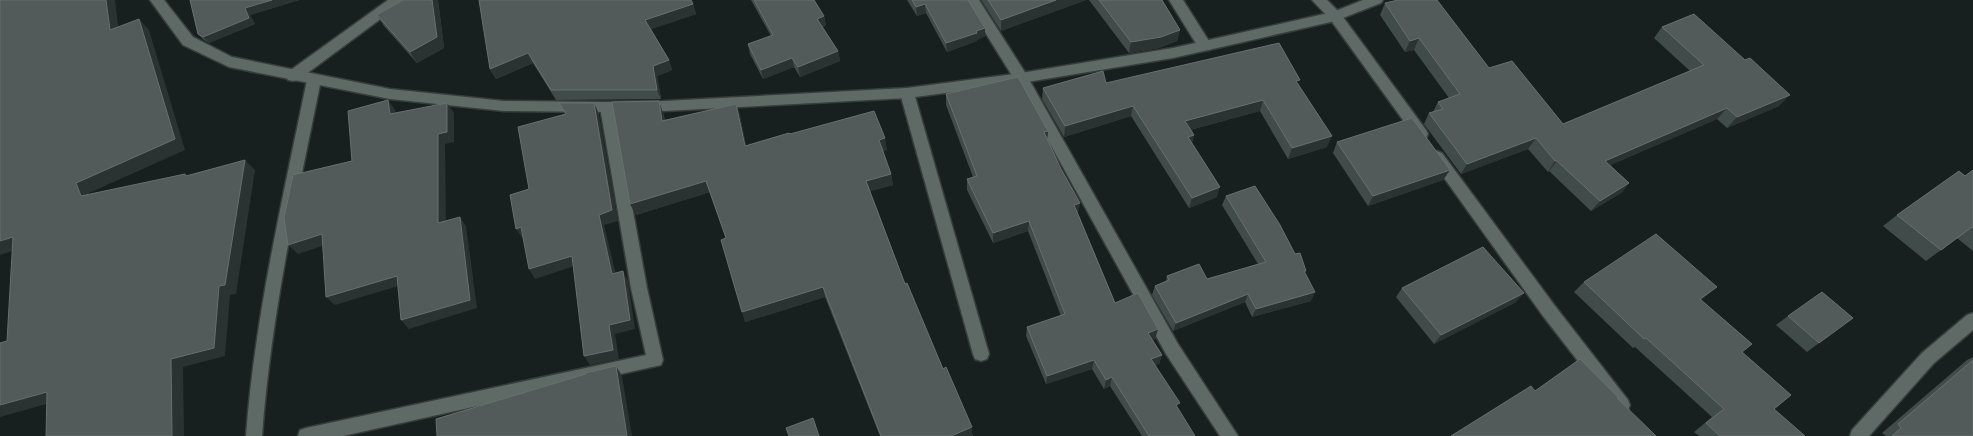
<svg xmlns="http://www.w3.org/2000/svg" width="1973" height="436" font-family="Raleway,sans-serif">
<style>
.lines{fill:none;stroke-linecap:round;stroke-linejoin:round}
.street-casing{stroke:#373d3b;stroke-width:3}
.secondary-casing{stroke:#373d3b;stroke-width:3}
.street{fill:#5f6a67;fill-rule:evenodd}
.secondary{fill:#5f6a67;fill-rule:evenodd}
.wall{fill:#414b49}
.shaded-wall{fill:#2a3331}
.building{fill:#525b59;stroke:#67706e}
</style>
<rect width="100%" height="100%" fill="#17201e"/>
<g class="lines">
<g class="street-casing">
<g id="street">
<polygon points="388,0 404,0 402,3 298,80 293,81 288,80 286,76 288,72"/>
<polygon points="965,0 979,0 1026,74 1178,344 1238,436 1220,436 1166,354 1016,82"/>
<polygon points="1169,0 1183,0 1212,46 1210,50 1200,50"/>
<polygon points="1312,0 1327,0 1340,13 1426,130 1428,134 1426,138 1421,140 1416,138 1330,19"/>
<path d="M 314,75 L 319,76 L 321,80 C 297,198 271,315 262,436 L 246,436 C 255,315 283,198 307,80 L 309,76 Z"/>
<polygon points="907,88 912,89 914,93 989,354 987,359 981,361 975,359 973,354 900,93 902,89"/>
<polygon points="607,102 612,103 614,107 647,288 663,360 661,365 343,436 298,436 300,430 306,428 646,355 631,288 600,107 602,103"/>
<polygon points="1437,151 1442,153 1555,306 1628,400 1630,405 1628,410 1622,413 1616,410 1543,316 1432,161 1430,157 1432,153"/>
<polygon points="1973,313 1973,330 1934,363 1869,436 1850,436 1852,430 1922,353 1967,315"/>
</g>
</g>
<g class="secondary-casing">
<polygon id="secondary" points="150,0 164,0 193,37 232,57 390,89 504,101 607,102 665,101 907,88 1021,73 1173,48 1333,12 1363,0 1383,0 1381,3 1335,21 1173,58 1021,83 907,98 665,111 607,112 504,111 390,99 229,67 183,45"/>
</g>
<use href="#street" class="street"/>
<use href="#secondary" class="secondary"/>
</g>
<g class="wall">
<polygon points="190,0 299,0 250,15 255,24 209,43 204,40 198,34"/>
<polygon points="403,0 438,0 444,48 417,63 384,26 377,15"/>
<polygon points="751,0 814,0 824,16 826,25 823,27 838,51 840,61 800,77 794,67 763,79 750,54 748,44 771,36"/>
<polygon points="907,0 968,0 985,36 977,40 977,41 947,52 926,13 917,16"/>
<polygon points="981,0 1086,0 1001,31"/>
<polygon points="1089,0 1162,0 1180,30 1177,41 1159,48 1129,53"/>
<polygon points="1385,3 1489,68 1563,124 1690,71 1654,38 1662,27 1779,106 1727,128 1717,119 1610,165 1629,183 1621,193 1591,211 1549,171 1548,172 1528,149 1461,174 1424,124 1429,113 1433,112 1438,102 1449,98 1414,50 1405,52 1380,15"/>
<polygon points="693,4 696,14 651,29 669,60 672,70 657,76 661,99 556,100 533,63 496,79 490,69"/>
<polygon points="1106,83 1298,84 1327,147 1288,159 1260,111 1190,130 1194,135 1192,143 1217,197 1189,208 1131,116 1064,137 1042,99 1043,88"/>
<polygon points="946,94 1048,131 1047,138 1115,303 1158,329 1155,339 1152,340 1162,355 1159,364 1155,365 1178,409 1195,436 1142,436 1110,386 1104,389 1092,369 1046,384 1026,336 1027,327 1061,316 1028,231 993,243 967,190 967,179 973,177 946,105"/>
<polygon points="736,104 740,116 746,146 790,134 887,150 883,151 891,174 893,185 870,191 905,284 973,436 880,436 825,297 745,322 726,238 710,192 636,215 663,113 665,120"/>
<polygon points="1337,142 1450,170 1443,180 1368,206 1333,153"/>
<polygon points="1973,170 1973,251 1957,238 1926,261 1883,226 1897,215 1965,176"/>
<polygon points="1226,196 1305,273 1311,301 1252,317 1245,302 1173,331 1152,295 1155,286 1166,281 1167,276 1207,279 1258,264 1222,205"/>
<polygon points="1584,282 1705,297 1701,300 1742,352 1774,409 1805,436 1699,436 1694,432 1712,417 1635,347 1633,348 1574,292"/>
<polygon points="1402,288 1516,302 1434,344 1396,297"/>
<polygon points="1788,316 1819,343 1807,352 1776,325"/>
<polygon points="1973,357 1973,436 1886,436 1882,433 1967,360"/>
</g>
<g class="shaded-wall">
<polygon points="106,0 115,0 120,41 110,30"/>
<polygon points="272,0 299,0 250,15 255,24 209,43 203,37 245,8"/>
<polygon points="432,0 438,0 444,48 417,63 410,52"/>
<polygon points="1056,0 1086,0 1001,31 1001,20"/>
<polygon points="693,4 696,14 649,30 645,20"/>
<polygon points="925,4 926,13 917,16 916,7"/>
<polygon points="824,16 826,25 819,28 817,19"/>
<polygon points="139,19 149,30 185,150 89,193 93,206 81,196 76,183"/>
<polygon points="985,28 985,36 977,40 977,41 947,52 946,43"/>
<polygon points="1180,30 1177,41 1159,48 1129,53 1131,42"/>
<polygon points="1419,38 1414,50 1405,52 1410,41"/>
<polygon points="838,51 840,61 800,77 798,67"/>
<polygon points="528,53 533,63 496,79 490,69"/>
<polygon points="792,58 794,67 763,79 761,70"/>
<polygon points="669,60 672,70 657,76 661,99 657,90 653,66"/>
<polygon points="1790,95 1779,106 1727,128 1737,117"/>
<polygon points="388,100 395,110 397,124 390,114"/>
<polygon points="1263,100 1260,111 1182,132 1185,121"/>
<polygon points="659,101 663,113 667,132 662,121"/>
<polygon points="447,103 454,113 454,142 445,144 446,232 438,223 438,134"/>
<polygon points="594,103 599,114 618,221 604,225 618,283 612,274 599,215"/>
<polygon points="736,104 740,116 749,158 745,146"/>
<polygon points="1133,106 1131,116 1064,137 1065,126"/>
<polygon points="1727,108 1717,119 1597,171 1605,161"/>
<polygon points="1048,131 1047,142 1044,132"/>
<polygon points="1194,135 1191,145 1188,137"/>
<polygon points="1332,136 1327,147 1288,159 1292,148"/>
<polygon points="885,138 887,150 881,152 879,140"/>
<polygon points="1536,138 1528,149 1461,174 1467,164"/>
<polygon points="245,160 255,170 236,294 230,295 225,356 183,367 184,436 172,436 171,359 219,286"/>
<polygon points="1555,161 1557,161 1549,171 1548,172"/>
<polygon points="1450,170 1443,180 1368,206 1373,196"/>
<polygon points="891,174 893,185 868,192 866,181"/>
<polygon points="706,181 710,192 636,215 630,204"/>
<polygon points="1629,183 1621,193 1591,211 1600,201"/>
<polygon points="1220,187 1217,197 1189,208 1192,198"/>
<polygon points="1080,203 1078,214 1073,216 1074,205"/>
<polygon points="460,217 466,226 477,308 409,329 401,320"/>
<polygon points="1029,221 1028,231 993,243 993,233"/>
<polygon points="521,227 528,237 523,239 516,229"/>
<polygon points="322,234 331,243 298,254 288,245"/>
<polygon points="13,237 27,246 0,255 0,241"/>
<polygon points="572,256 578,265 535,279 529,269"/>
<polygon points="623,271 628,281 635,329 615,334 619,359 590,365 584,356 609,325"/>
<polygon points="397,276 405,284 335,305 326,297"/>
<polygon points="823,287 825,297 745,322 742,312"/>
<polygon points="1717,287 1705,297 1689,309 1700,299"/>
<polygon points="1315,292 1311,301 1252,317 1256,309"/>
<polygon points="1524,293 1516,302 1434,344 1441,335"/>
<polygon points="1248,294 1245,302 1173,331 1176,323"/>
<polygon points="1158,329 1155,339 1146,343 1148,333"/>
<polygon points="1162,355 1159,364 1149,368 1151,359"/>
<polygon points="1094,360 1092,369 1046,384 1047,376"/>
<polygon points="616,366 622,376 632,436 627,436"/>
<polygon points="1112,377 1110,386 1104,389 1106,380"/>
<polygon points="47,392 61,400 0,417 0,405"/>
<polygon points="972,427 972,436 951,436"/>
</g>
<g class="building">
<polygon points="0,0 106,0 110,30 139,19 175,139 76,183 81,196 185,174 186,176 245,160 225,285 219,286 214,348 171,359 172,436 46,436 47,392 0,405 0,343 7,341 13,237 0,241"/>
<polygon points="190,0 272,0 245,8 249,18 203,37 198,34"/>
<polygon points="403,0 432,0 437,37 410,52 377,15"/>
<polygon points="479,0 691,0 693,4 645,20 669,60 653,66 657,90 551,90 528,53 490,69"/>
<polygon points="754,0 814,0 824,16 817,19 838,51 798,67 792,58 761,70 748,44 773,35"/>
<polygon points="912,0 968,0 985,28 976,31 977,33 946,43 925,4 916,7"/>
<polygon points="988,0 1056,0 1001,20"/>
<polygon points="1099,0 1162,0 1180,30 1161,37 1131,42"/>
<polygon points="1398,0 1437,0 1489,68 1512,61 1563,124 1704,65 1662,27 1694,14 1745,60 1750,58 1790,95 1737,117 1727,108 1605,161 1629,183 1600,201 1557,161 1555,161 1536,138 1467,164 1429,113 1443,109 1438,102 1460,94 1419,38 1410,41 1385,3"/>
<polygon points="1279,43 1300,80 1296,81 1332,136 1292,148 1263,100 1185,121 1194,135 1188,137 1220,187 1192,198 1133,106 1065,126 1043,88 1103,71 1106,83"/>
<polygon points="1018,77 1048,131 1044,132 1060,167 1080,203 1074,205 1115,303 1138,293 1158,329 1148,333 1162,355 1151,359 1180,403 1176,405 1195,436 1149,436 1112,377 1106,380 1094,360 1047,376 1027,327 1065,314 1029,221 993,233 967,179 977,176 946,94"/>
<polygon points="388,100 390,114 447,103 447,132 438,134 438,223 460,217 470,300 401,320 397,276 326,297 322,234 288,245 284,218 293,175 352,161 348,111"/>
<polygon points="659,101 662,121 736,104 745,146 789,133 790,134 874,111 885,138 879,140 891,174 866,181 905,284 907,283 943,369 946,367 972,427 951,436 881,436 823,287 742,312 721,240 726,238 706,181 630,204 612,102"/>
<polygon points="559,103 594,103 612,210 599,215 612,274 623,271 630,320 609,325 613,350 584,356 572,256 529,269 521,227 516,229 510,195 529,189 518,127 566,114"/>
<polygon points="1412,118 1450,170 1373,196 1337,142"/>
<polygon points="1973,170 1973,228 1972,227 1941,250 1897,215 1959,171 1965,176"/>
<polygon points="1255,186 1280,225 1295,254 1300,253 1306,271 1304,271 1315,292 1256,309 1248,294 1176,323 1155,286 1169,280 1167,276 1199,264 1207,279 1266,262 1226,196"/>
<polygon points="1656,234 1717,287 1700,299 1752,344 1742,352 1791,395 1774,409 1805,436 1720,436 1706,423 1724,409 1646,338 1644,339 1584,282"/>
<polygon points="1483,247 1524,293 1441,335 1402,288"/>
<polygon points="1822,292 1853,318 1819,343 1788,316"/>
<polygon points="1580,359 1618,397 1617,398 1656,436 1451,436 1531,386 1535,391"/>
<polygon points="1973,360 1973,436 1892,436 1901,428 1898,424"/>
<polygon points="616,366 627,436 437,436 436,419 586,374 585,373"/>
<polygon points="813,418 819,436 789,436 786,428"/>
</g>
</svg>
